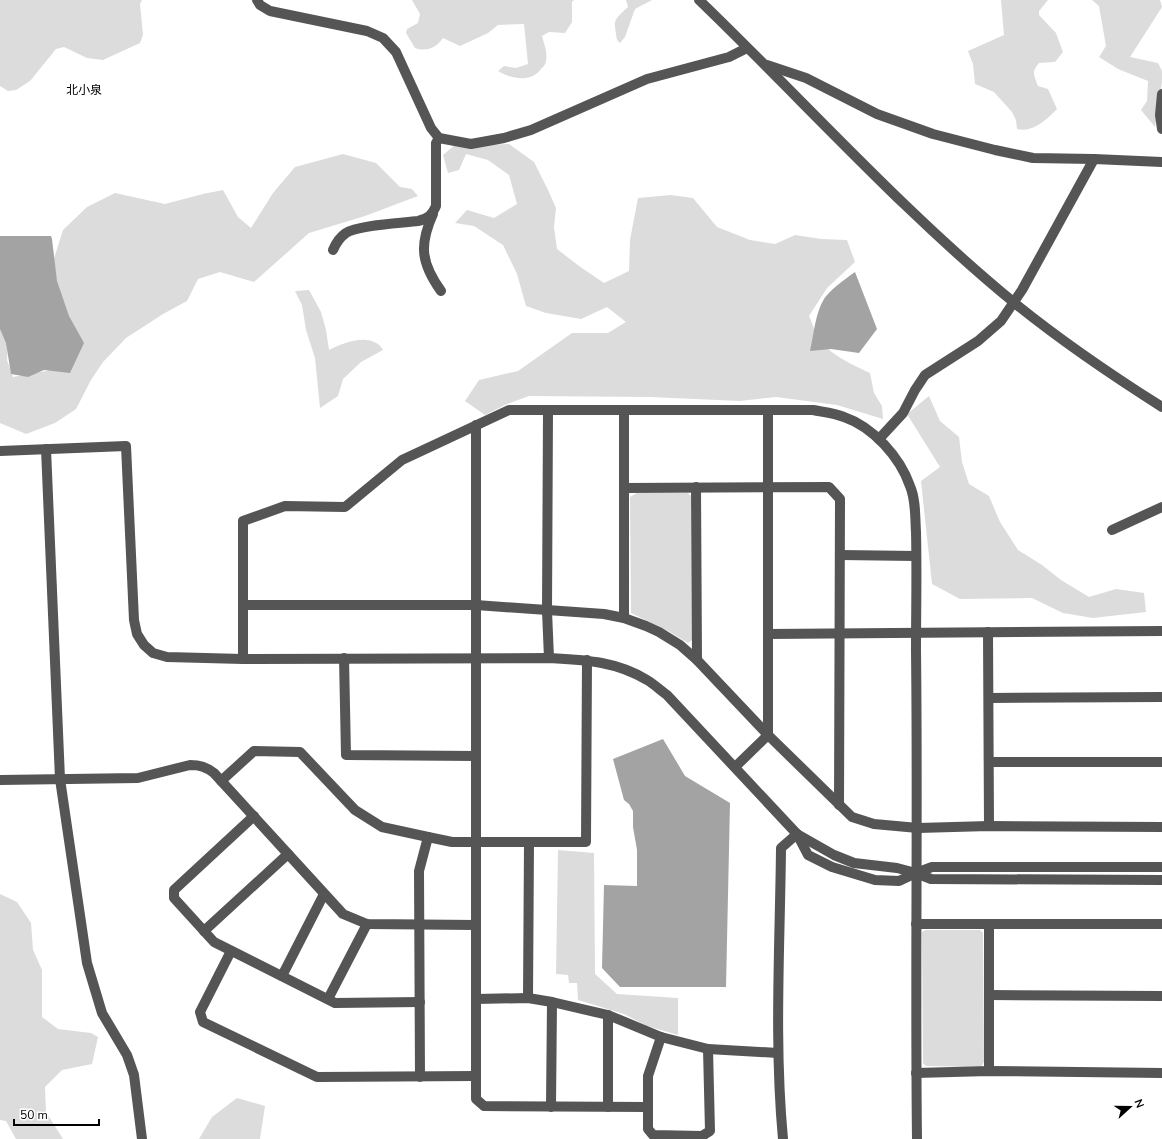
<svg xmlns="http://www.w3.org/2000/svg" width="1162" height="1139" font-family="'Nunito Sans','Noto Sans JP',sans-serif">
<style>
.green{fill:#dcdcdc}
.water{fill:#a3a3a3}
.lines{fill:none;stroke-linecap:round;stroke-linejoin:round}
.minor{stroke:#555;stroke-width:10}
.labels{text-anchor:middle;stroke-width:3;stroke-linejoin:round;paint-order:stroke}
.quarter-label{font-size:12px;fill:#000;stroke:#fff}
</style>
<rect width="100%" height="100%" fill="#fff"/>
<g class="green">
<polygon points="0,0 142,0 140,4 143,35 140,43 103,60 87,58 64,47 56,49 30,81 16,90 8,91 0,86"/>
<path d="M 412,0 L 574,0 L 572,2 L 572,22 L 565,33 L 549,32 L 542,36 C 544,44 548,53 546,61 C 546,64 543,67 541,69 C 531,83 511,79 498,71 L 504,66 L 516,68 L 528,64 L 524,24 L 498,25 L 488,33 L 460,46 L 443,38 C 436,48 427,52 415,48 L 406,33 L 407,29 L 418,23 L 420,14 Z"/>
<path d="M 626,0 L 652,0 L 635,9 L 625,37 L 620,43 L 617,40 C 614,19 612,22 628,7 Z"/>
<path d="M 1001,0 L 1048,0 L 1039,11 L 1039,15 L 1056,33 L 1063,52 L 1055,62 L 1039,63 C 1031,72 1034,75 1038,86 L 1048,89 L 1057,109 C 1047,119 1033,133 1017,129 L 1016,120 L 1012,112 L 994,92 L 975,84 L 973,64 L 968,51 L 1004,35 Z"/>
<polygon points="1092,0 1160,0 1162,7 1130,57 1158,63 1162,71 1162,82 1155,127 1141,110 1147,101 1148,81 1118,69 1099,57 1106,46 1099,6"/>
<path d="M 456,144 L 480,145 L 509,144 L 534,162 L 548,190 L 556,208 L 554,227 L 557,249 L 579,266 L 604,283 L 629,271 L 630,240 L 638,198 L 671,195 L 693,198 L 717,227 L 750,240 L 775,244 L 795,235 L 821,239 L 847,240 L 855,262 L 827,288 L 809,316 C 812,322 814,330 817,336 C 826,353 853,365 870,373 L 874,393 L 882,406 L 883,419 L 837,405 L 776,397 L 740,401 L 650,397 L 529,396 L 507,404 L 485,415 L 465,401 L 479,380 L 518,371 L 572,333 L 608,333 L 626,322 L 607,307 L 581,319 L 546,313 L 526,306 L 517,274 L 503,245 L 474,226 L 455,223 L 467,210 L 494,218 L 517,204 L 509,175 L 488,160 L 466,154 L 459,170 L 448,173 L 443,155 Z"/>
<polygon points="343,154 376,163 400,187 412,189 418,196 365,216 309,233 254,282 220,272 198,279 187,301 163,314 126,338 103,362 91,380 76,409 55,423 26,434 0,423 0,318 9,324 7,360 13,377 57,369 75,361 76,333 57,291 52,265 63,230 87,207 115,193 165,204 203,194 223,190 238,217 251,228 273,193 295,167"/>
<path d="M 309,290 L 321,312 L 326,330 L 329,350 C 341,344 363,335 376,343 C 379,344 381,347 383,350 L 361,362 L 343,379 L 338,396 L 320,408 L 315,358 L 306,330 L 302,305 L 295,291 Z"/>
<polygon points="929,396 940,421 959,437 962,462 969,484 989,496 1000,522 1018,550 1042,565 1061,580 1089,597 1116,589 1144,593 1146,612 1093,618 1063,613 1032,598 960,599 932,584 921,481 940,467 907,414"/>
<polygon points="637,493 688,493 691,496 692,640 688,643 670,632 631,613 630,497"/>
<polygon points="558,850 594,853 595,974 617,994 678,998 678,1035 647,1026 624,1014 578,1000 577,983 569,983 568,975 556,974"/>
<polygon points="0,894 17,902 31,923 33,950 42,970 42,1017 58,1029 91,1033 98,1037 92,1064 62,1070 45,1087 46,1112 63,1139 16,1139 6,1121 0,1120"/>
<polygon points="926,930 980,930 983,933 984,1062 981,1067 926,1066 923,1063 922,932"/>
<polygon points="237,1098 265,1106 260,1139 199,1139 212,1117"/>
</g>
<g class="water">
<polygon points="0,236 51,236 52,239 57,281 69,316 84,343 70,373 44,370 28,377 11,374 6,343 0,329"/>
<path d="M 855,272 L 877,329 L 859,353 L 831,349 L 810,351 C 814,334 815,314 824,299 C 830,290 845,279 855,272 Z"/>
<polygon points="663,739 685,776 730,803 726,987 620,987 602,968 604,885 637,886 637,850 633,827 633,811 629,804 624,800 613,759"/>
</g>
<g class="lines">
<g class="minor">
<polyline points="257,0 260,5 270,11 367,31 383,38 396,52 431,128 439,138 471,144 504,138 531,130 647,79 729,57 747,48"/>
<path d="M 699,0 C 805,102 903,212 1017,305 C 1063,342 1113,376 1162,407"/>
<polyline points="767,65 806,78 877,114 933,134 995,150 1033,158 1094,159 1162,162"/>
<polyline points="1162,94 1160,115 1162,129"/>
<path d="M 433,214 C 419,245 421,263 441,291"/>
<path d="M 333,250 C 336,243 340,237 346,233 C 357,225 403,223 418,221 C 428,219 432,215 436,206 L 436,143 L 439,138"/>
<polyline points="624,410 624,618"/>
<polyline points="548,411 547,611 549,658"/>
<polyline points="476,425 476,999 528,998 552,1002 608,1015 661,1037 708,1049 778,1053"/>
<polyline points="879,439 903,413 915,390 925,375 978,341 1001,321 1022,290 1094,159"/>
<polyline points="46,449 60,779 87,963 102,1013 127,1055 134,1075 142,1139"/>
<path d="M 0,451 L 126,446 L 134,620 L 137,634 L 144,645 L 153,653 L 167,657 L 243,659 L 549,658 C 585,660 616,661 647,680 C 654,684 660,690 667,695 L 797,834 L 808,855 L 832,867 L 875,880 L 899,881 L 916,873 L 931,879 L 1162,880"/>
<polyline points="696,487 697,660"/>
<polyline points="625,488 829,487 840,499 839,805"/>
<polyline points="1112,530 1162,507"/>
<polyline points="840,555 916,556"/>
<polyline points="243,605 476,605 604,614 624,618 646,626 659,632 680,645 697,660 768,735 852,817 874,824 918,828 989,826 1162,827"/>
<polyline points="988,632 989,826"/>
<polyline points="768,634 1162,631"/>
<polyline points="344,658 346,755 476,756"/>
<path d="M 243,659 L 243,521 L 285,506 L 345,507 L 402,460 L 509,410 L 813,410 C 823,412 834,413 844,417 C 873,427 900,457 910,486 C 916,500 915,517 916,532 C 917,572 916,611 916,651 C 918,813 915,976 917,1139"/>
<polyline points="989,698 1162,697"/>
<polyline points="989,762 1162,762"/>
<polyline points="735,767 768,735 768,410"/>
<path d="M 0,780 L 138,778 L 190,765 C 200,765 206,767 214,773 L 343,914 L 367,924 L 476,925"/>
<polyline points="221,781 254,751 300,752 355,810 382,827 428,837"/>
<polyline points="254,816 174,890 174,898 214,942 335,1003 420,1002"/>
<polyline points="797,834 834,855 854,863 897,868 916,873 932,867 1162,867"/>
<polyline points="916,924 1162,924"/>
<polyline points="204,931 288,854"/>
<polyline points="231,951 200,1012 203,1022 317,1077 476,1076"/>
<polyline points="282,976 324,894"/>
<polyline points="989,995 1162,996"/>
<polyline points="528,998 529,842"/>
<polyline points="328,999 367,924"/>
<polyline points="476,999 476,1099 484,1106 648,1107"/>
<polyline points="661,1037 648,1076 648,1129 653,1135 702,1136 710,1131 708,1049"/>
<polyline points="989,1071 989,925"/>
<polyline points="916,1073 989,1071 1162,1073"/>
<polyline points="420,1077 419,871 428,837 452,842 586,842 587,660"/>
<polyline points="551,1107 552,1002"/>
<polyline points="608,1107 608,1015"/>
<path d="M 783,1139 C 774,1043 780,945 781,848 L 797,834"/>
</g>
</g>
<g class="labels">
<g class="quarter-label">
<text x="84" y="94">北小泉</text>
</g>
</g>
<g transform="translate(1130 1107) rotate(69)" stroke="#ffffff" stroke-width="3" paint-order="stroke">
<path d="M0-3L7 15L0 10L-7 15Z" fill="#000000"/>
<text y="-6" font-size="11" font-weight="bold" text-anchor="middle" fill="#000000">N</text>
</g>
<path d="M14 1119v6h85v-6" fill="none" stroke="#000000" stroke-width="2"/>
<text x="20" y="1119" font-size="12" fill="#000000" stroke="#ffffff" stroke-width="3" paint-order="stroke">50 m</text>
</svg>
